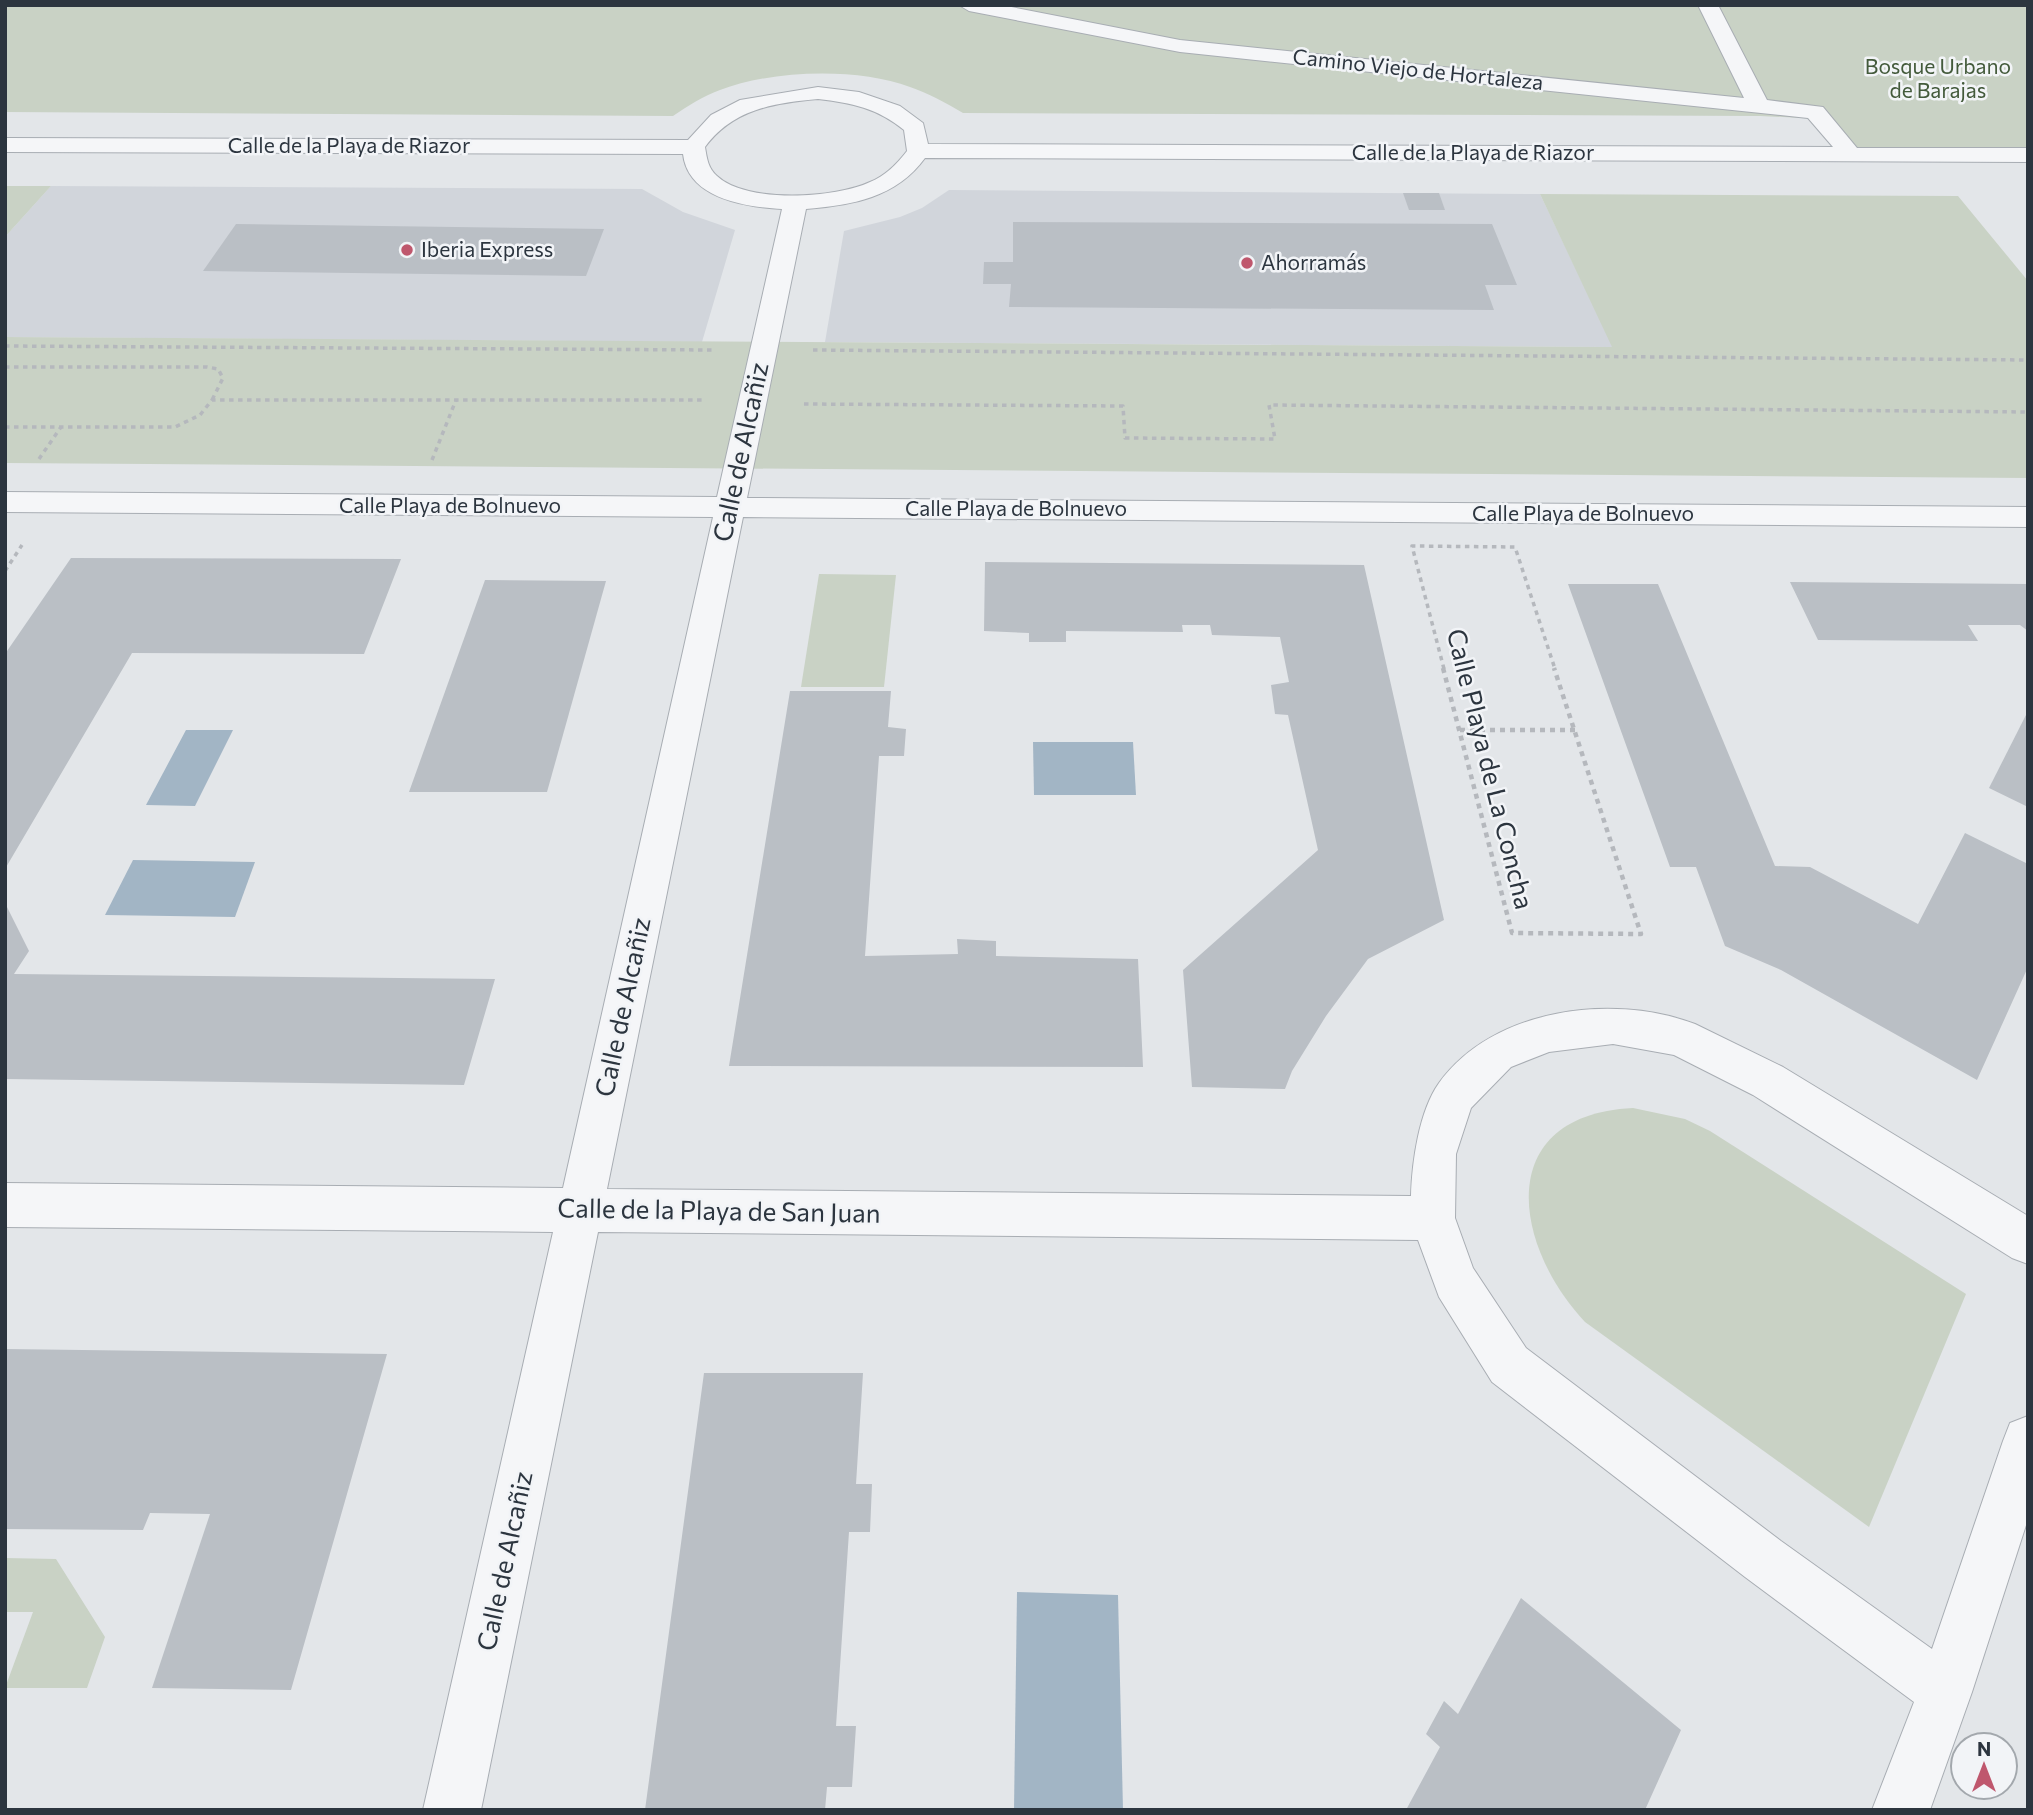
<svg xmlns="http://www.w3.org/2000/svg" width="2033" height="1815" font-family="Commissioner,sans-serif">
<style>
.built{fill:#d1d5db}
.green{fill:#c9d2c5}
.water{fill:#a2b5c5}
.building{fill:#babfc5}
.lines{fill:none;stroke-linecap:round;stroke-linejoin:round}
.minor-casing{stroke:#a8adb3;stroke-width:2}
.path-far1{stroke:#b5b8bd;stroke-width:3.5;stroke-dasharray:4.5 4.5;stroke-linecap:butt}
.path{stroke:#b5b8bd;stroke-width:4.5;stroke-dasharray:5 5;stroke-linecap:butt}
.minor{fill:#f5f6f8;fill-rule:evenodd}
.poi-dot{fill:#bf576d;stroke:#f2f4f7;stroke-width:2.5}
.labels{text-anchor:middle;stroke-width:5;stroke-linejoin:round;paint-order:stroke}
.far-park-label{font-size:21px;fill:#435a3b;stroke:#f2f4f7}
.far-street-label{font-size:21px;fill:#2c353f;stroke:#f2f4f7}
.far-poi-label{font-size:21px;fill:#2c353f;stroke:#f2f4f7;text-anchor:start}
.street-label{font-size:26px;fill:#2c353f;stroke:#f2f4f7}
</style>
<rect width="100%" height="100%" fill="#e3e6e9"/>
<g class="built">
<polygon points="51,186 642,189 683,212 735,230 702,342 5,337 5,237"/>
<polygon points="949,190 1540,194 1613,347 825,342 844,231 900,217 922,208"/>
</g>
<g class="green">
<path d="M 5,5 L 2028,5 L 2028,155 L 1851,155 L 1822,119 L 1760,116 L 963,113 C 946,103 928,93 910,87 C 857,67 772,70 720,90 C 703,96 688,106 673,116 L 5,112 Z"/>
<polygon points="5,186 51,186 5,237"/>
<polygon points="1540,194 1958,196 2028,281 2028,478 5,463 5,337 1612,347"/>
<polygon points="819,574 896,575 884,687 801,687"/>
<path d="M 1633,1108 L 1685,1119 L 1710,1131 L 1966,1294 L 1869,1527 L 1585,1322 C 1512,1244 1493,1115 1633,1108 Z"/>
<polygon points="5,1558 56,1559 105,1637 87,1688 5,1688 33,1612 5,1612"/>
</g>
<g class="water">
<polygon points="186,730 233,730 195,806 146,805"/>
<polygon points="1033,742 1133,742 1136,795 1034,795"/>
<polygon points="133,860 255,862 235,917 105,915"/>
<polygon points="1017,1592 1118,1595 1123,1810 1014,1810"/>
</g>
<g class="building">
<polygon points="1403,193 1439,193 1445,210 1409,210"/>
<polygon points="1013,222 1492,224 1517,285 1485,285 1494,310 1009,307 1011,284 983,284 984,262 1013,262"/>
<polygon points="236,224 604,229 586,276 203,271"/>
<polygon points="71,558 401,559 364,654 132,653 5,869 5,654"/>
<polygon points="985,562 1364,565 1444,920 1368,959 1326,1016 1292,1071 1285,1089 1192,1087 1183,970 1318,850 1288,715 1275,714 1271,685 1289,682 1280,637 1212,635 1210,625 1182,625 1183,632 1066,631 1066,642 1029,642 1029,633 984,631"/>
<polygon points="485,580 606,581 547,792 409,792"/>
<polygon points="1790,582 2028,584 2028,631 2020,625 1968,625 1978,641 1818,640"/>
<polygon points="1568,584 1658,584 1775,866 1810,867 1918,924 1965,833 2028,864 2028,967 1977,1080 1781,970 1725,946 1696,867 1670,867"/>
<polygon points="790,691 891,691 888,727 906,729 904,756 879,756 865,956 958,954 957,939 996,941 996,956 1138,959 1143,1067 729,1066"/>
<polygon points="2028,711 2028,807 1989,788"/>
<polygon points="5,903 29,951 14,974 495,979 464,1085 5,1079"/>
<polygon points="5,1349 387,1354 291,1690 152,1688 210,1514 150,1513 143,1530 5,1529"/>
<polygon points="704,1373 863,1373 856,1484 872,1484 870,1532 849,1532 836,1726 856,1726 852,1787 827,1787 825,1810 645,1810"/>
<polygon points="1521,1598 1681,1730 1645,1810 1406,1810 1440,1747 1426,1734 1444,1701 1458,1714"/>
</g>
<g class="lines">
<g class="minor-casing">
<path id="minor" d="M 959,5 L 1001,5 L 1180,40 L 1744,98 L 1698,5 L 1718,5 L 1767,100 L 1823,107 L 1857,148 L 2028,148 L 2028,162 L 925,158 C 896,198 852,205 806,209 L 747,498 L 2028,507 L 2028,527 L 743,517 L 607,1189 L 1411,1196 C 1412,1162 1419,1111 1439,1083 C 1493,1008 1613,993 1695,1024 L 1783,1067 L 2028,1216 L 2028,1264 L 2012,1258 L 1753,1095 L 1674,1055 L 1613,1044 L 1549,1052 L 1511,1067 L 1471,1108 L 1456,1154 L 1455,1218 L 1473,1268 L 1526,1348 L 1781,1541 L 1932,1649 L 2003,1441 L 2010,1423 L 2028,1416 L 2028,1519 L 1972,1692 L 1930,1810 L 1872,1810 L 1914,1702 L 1745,1577 L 1492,1382 L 1439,1297 L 1418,1240 L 598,1232 L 481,1810 L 423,1810 L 553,1232 L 5,1227 L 5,1183 L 563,1188 L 713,517 L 5,512 L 5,492 L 717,497 L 782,209 C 746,207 688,199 683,154 L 5,152 L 5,138 L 688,140 L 711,115 L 740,100 L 818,87 L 859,92 L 900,106 L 923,123 L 928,144 L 1833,147 L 1808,118 L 1180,52 L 969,11 ZM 818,99 C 852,103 877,108 904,130 L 907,151 C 897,164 885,176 870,182 C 836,198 747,204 717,176 C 708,168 707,159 705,147 C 733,109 774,103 818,99 Z"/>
</g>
<g class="path-far1">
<polyline points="5,346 715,350"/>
<polyline points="813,350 2028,360"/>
<polyline points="5,367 207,367 218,369 223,378 212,400"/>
<polyline points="804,404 1123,406 1125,438 1275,439 1269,405 2028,412"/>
<polyline points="5,427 175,427 200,415 212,400 702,400"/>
<polyline points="39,459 61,427"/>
<polyline points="432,460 456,400"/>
<polyline points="5,571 22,545"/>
<polyline points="1444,669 1412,546 1515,547 1555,669"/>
</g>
<g class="path">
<polyline points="1443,668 1512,933 1641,934 1554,668"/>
<polyline points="1460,730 1575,730"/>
</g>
<use href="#minor" class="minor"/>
</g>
<g class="poi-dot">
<circle cx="407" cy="250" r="7"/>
<circle cx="1247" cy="263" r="7"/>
</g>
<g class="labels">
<g class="far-park-label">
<text x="1938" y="74">Bosque Urbano<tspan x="1938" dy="24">de Barajas</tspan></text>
</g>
<g class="far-street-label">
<text transform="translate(1418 70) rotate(6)" y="7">Camino Viejo de Hortaleza</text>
<text x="349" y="153">Calle de la Playa de Riazor</text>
<text x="1473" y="160">Calle de la Playa de Riazor</text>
<text x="450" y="513">Calle Playa de Bolnuevo</text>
<text x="1016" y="516">Calle Playa de Bolnuevo</text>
<text x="1583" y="521">Calle Playa de Bolnuevo</text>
</g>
<g class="far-poi-label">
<text x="421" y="257">Iberia Express</text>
<text x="1261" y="270">Ahorramás</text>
</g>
<g class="street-label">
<text transform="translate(741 452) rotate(-78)" y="9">Calle de Alcañiz</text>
<text transform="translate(1490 769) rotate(76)" y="9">Calle Playa de La Concha</text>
<text transform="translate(623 1007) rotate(-78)" y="9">Calle de Alcañiz</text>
<text transform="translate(719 1211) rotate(1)" y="9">Calle de la Playa de San Juan</text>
<text transform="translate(505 1561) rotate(-78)" y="9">Calle de Alcañiz</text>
</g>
</g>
<rect width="2033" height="1815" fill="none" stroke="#2c353f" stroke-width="14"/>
<g transform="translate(1984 1766)"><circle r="33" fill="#f2f4f7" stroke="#a3a8ad" stroke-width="2"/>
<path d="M0-5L12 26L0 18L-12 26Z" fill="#bf576d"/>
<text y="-10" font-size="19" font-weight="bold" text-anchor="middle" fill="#2c353f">N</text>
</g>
</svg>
